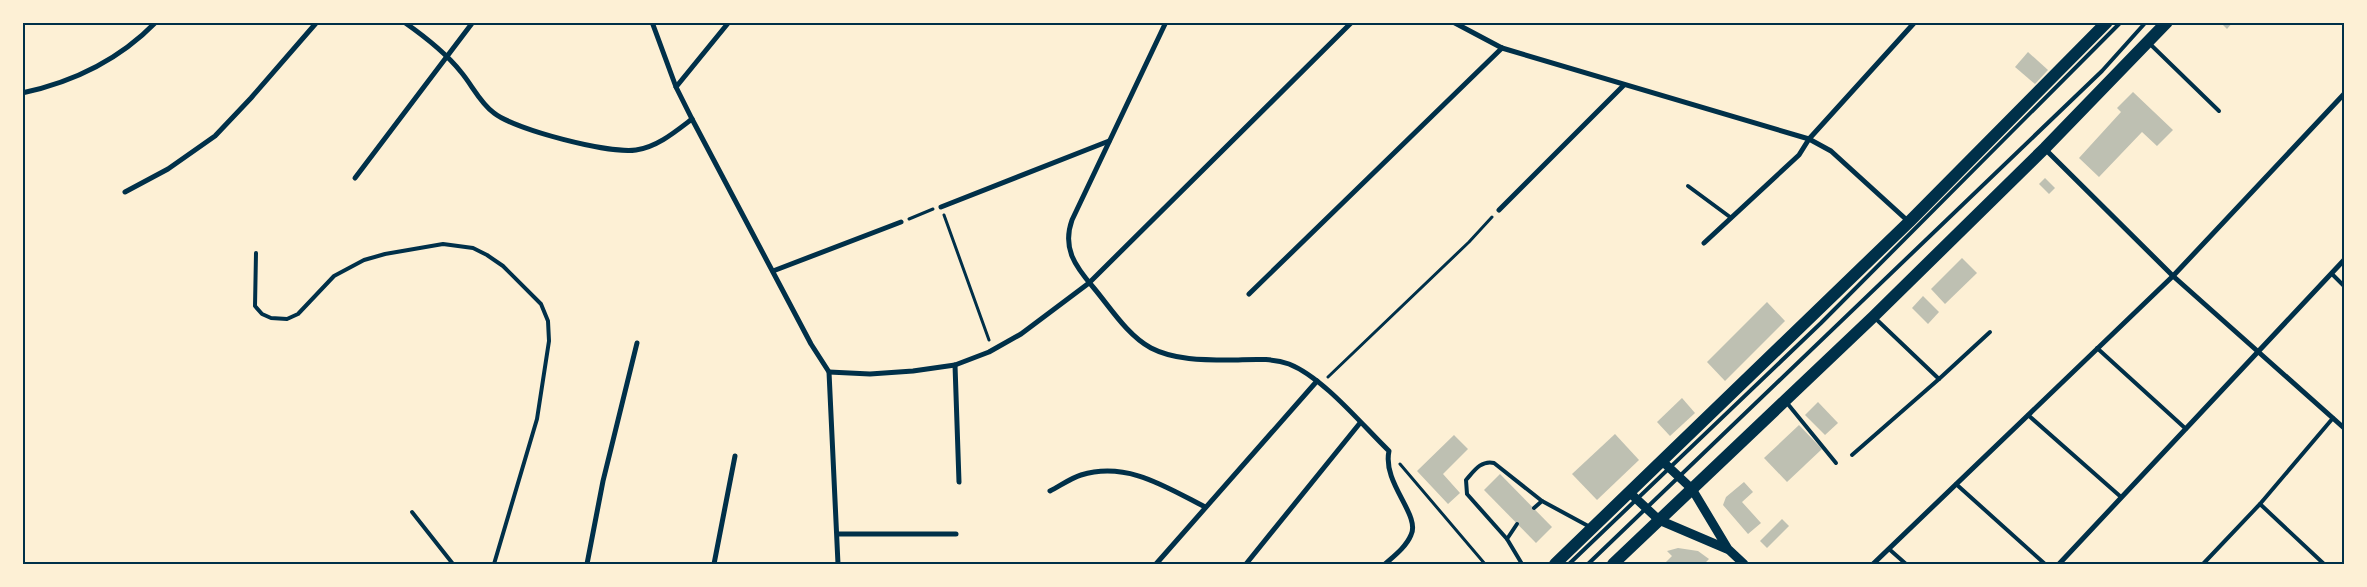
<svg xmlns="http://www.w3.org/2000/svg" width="2367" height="587" font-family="Inter,sans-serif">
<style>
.building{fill:#bec0b2}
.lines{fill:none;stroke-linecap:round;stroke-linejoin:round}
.path{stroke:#003049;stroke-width:3}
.service{stroke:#003049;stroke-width:4}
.minor{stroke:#003049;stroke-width:5}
.tertiary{stroke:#003049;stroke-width:9}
.primary{stroke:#003049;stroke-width:12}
.neatline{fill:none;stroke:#003049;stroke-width:2}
</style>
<rect width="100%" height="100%" fill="#fdf0d5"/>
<g class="building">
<polygon points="2220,22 2233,22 2227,29"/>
<polygon points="2028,52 2048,70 2035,84 2015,67"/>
<polygon points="2133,92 2173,130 2157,146 2142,132 2099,177 2079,158 2121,112 2117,108"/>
<polygon points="2045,178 2055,188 2049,194 2039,184"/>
<polygon points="1962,258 1977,273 1945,304 1931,289"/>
<polygon points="1923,296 1939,312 1928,324 1912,308"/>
<polygon points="1767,302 1785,321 1725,381 1707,362"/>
<polygon points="1682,398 1695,413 1670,436 1657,422"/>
<polygon points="1818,402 1838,423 1825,435 1805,415"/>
<polygon points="1799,425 1822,449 1787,482 1764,458"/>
<polygon points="1615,434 1639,460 1597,500 1572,474"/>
<polygon points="1454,435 1468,449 1443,474 1460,493 1448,504 1417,471"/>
<polygon points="1500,474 1552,527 1536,543 1484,490"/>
<polygon points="1744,482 1753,492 1742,502 1761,523 1748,534 1723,505 1726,497"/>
<polygon points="1782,519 1789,526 1767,548 1760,541"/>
<polygon points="1678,548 1698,551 1709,559 1704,564 1664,564 1672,556 1667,551"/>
</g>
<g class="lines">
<g class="path">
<polyline points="944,215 989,340"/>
<polyline points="909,219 933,209"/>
<polyline points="1328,377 1469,242 1492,217"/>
<polyline points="1400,464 1485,564"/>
</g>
<g class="service">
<polyline points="2149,43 2219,111"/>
<polyline points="1688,186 1730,217"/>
<polyline points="256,253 255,306 262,314 271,318 287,319 298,314 334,276 364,260 385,254 443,244 473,248 487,255 503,266 541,304 548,321 549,341 537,419 494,564"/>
<polyline points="2332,274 2344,286"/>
<polyline points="1876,319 1939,379"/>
<polyline points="2097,348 2186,429"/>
<polyline points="1787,403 1836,463"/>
<polyline points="2028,415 2121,497"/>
<polyline points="1852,455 1939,379 1990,332"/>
<polyline points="1956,484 2045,564"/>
<polyline points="2260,504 2324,564"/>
<polyline points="1534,508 1542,501 1590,527"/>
<polyline points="412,512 453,564"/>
<polyline points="1517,524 1507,539 1522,564"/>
<path d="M 1507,539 L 1467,494 L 1466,480 C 1474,471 1481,460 1494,463 L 1542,501"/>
<polyline points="1889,549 1906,564"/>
<polyline points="1569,564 1821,323 2121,22"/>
<polyline points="1588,564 2102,71 2146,22"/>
<polyline points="2203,564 2260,504 2333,418"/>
</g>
<g class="minor">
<path d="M 404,22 C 424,36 446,53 461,72 C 472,85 480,103 494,113 C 516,130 609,154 636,150 C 657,147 675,132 692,119"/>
<polyline points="652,22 676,87 692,119 811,344 829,372 838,564"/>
<path d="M 1166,22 L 1072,220 C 1062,248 1075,266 1093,287 C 1110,307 1127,335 1151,348 C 1174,360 1203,360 1229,360 C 1248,360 1270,357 1289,364 C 1324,378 1362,425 1389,451 C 1382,483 1421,515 1411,535 C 1406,547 1394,556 1385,564"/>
<polyline points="1453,22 1502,48 1809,139 1831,151 1909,222"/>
<polyline points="676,87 729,22"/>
<path d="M 22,93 C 74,82 119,60 156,22"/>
<polyline points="2045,149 2173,276 2344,428"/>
<polyline points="355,178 473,22"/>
<polyline points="125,192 168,169 215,136 251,98 317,22"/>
<polyline points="941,207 1109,141"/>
<polyline points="1499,210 1624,85"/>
<polyline points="1704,243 1799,155 1809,139 1915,22"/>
<polyline points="773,271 901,222"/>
<polyline points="1249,294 1502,48"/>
<polyline points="955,365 959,482"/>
<polyline points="829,372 870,374 913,371 955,365 989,352 1021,334 1089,283 1352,22"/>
<path d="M 1050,491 C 1060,486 1071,478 1081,475 C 1127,461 1166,487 1205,507"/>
<polyline points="838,534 956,534"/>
<polyline points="587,564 603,481 637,343"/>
<polyline points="714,564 735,456"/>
<polyline points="1156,564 1317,381"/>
<polyline points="1246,564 1360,423"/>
<polyline points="1873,564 2173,276 2344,94"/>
<polyline points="2059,564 2344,260"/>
</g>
<g class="tertiary">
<polyline points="1661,460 1692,489 1728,549 1744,564"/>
<polyline points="1629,492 1659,520 1727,549"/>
</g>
<g class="primary">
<polyline points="1555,564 1909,222 2107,22"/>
<polyline points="1613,564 1873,317 2045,148 2167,22"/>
</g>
</g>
<rect width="2367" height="587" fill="none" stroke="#fdf0d5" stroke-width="48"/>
<rect x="24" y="24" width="2319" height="539" class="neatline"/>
</svg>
